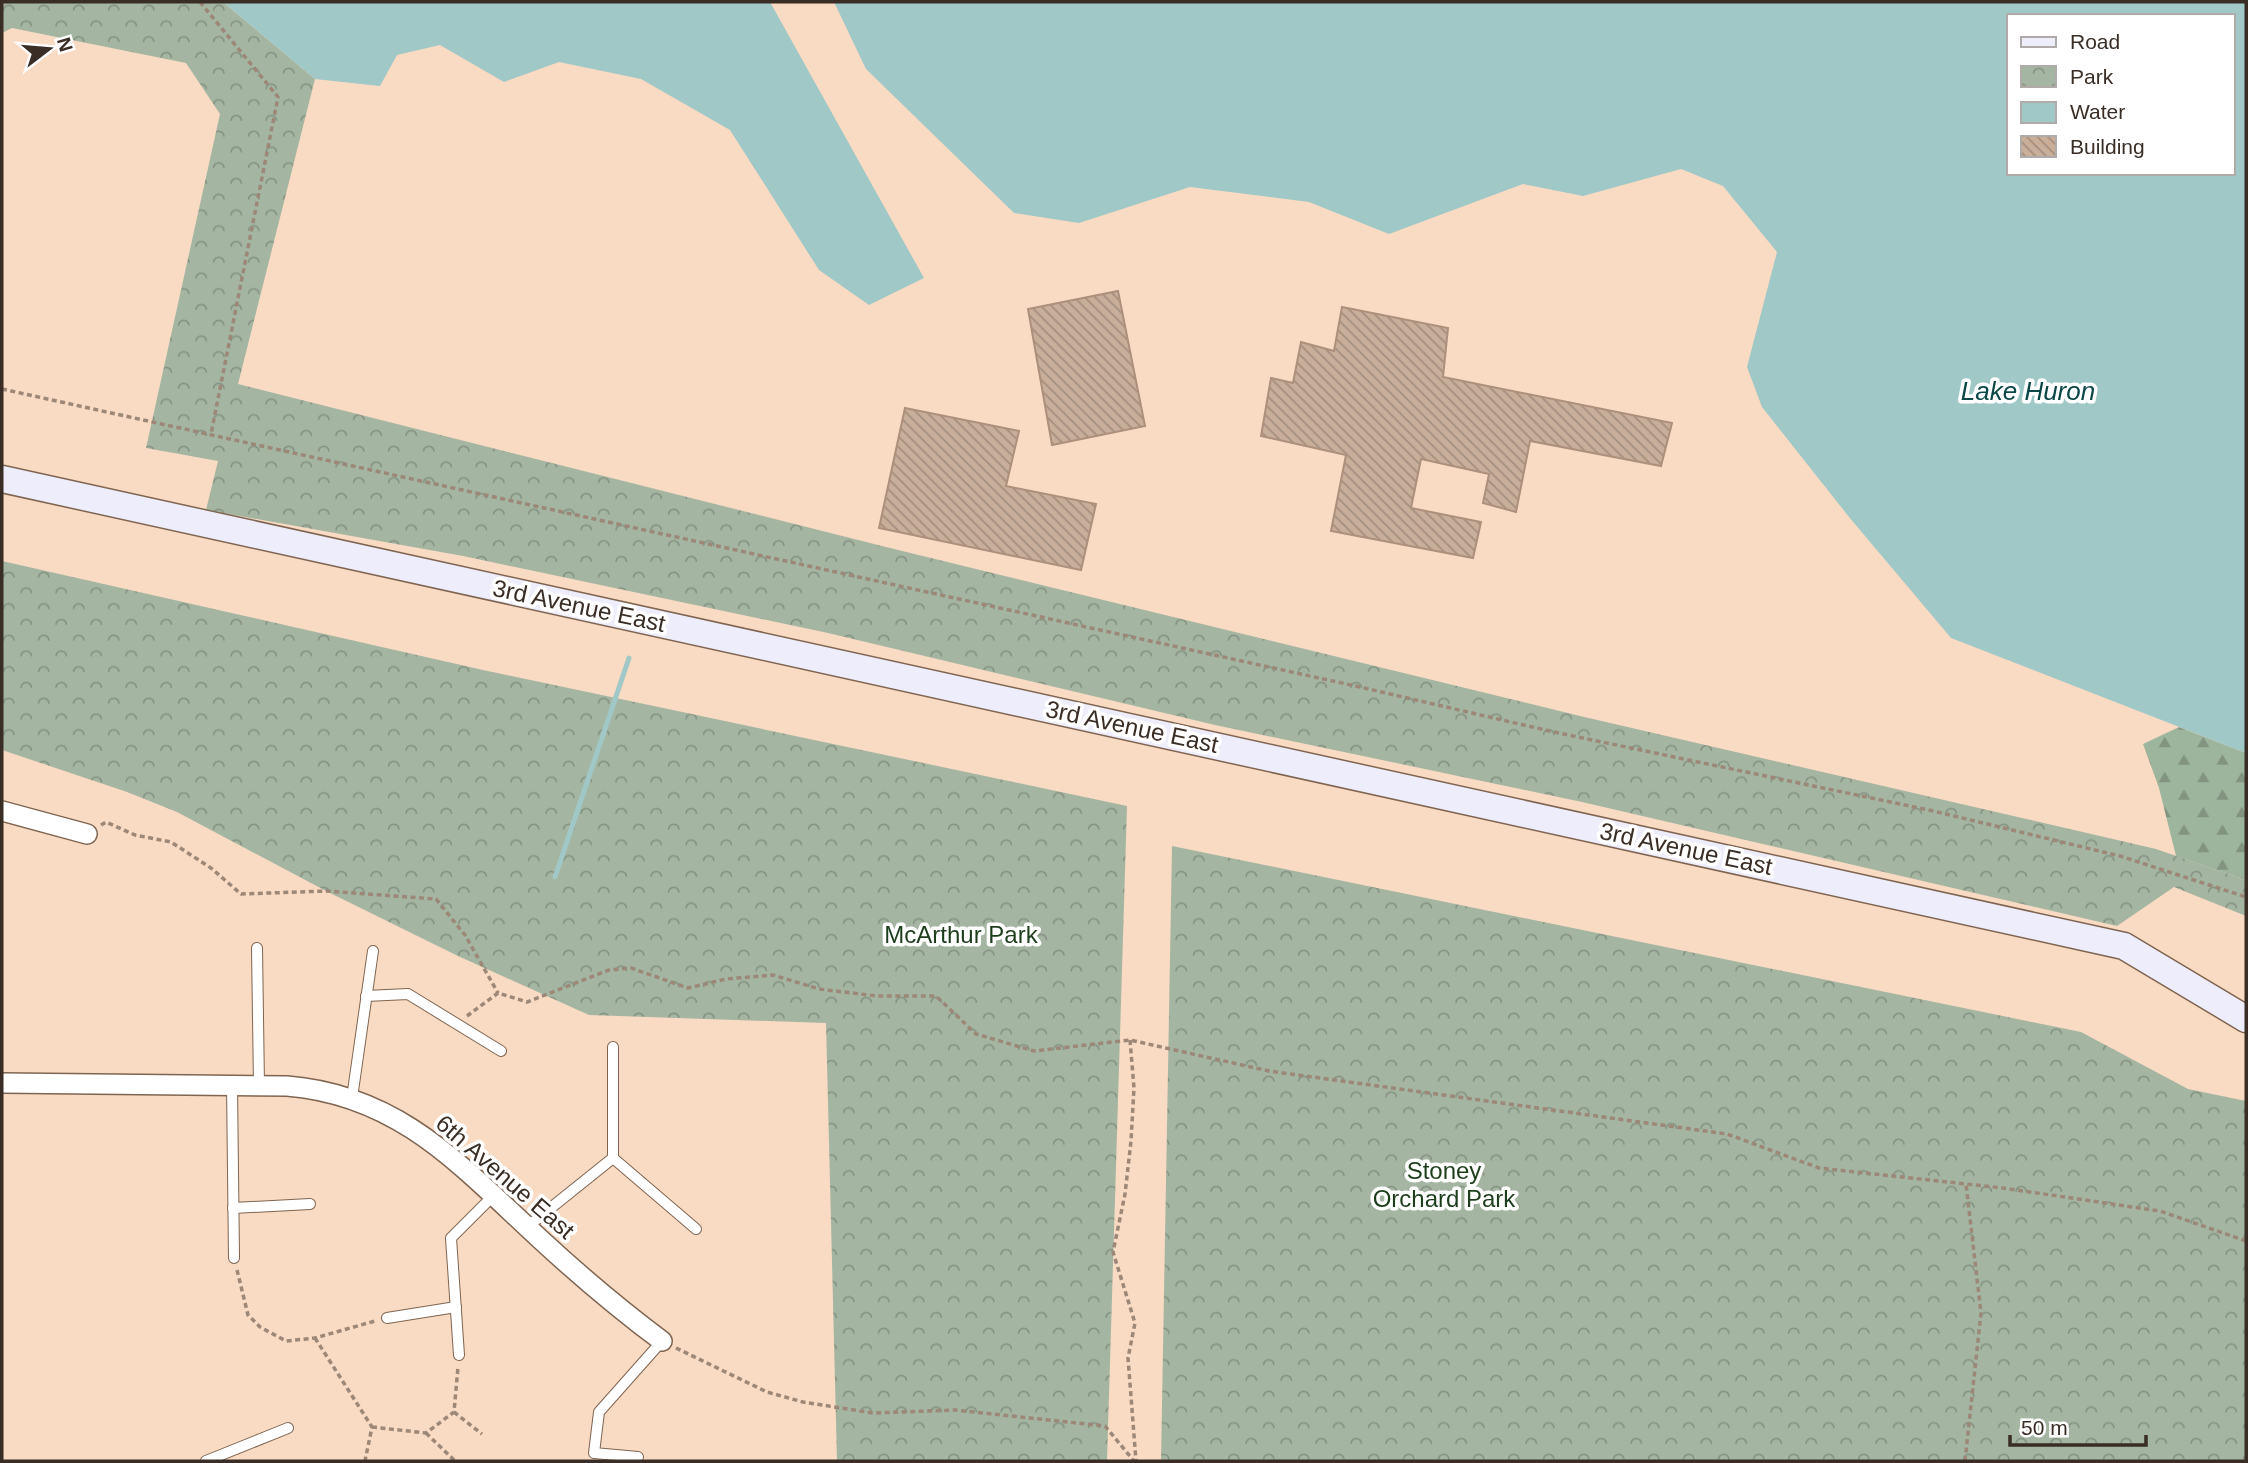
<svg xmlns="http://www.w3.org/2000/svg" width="2248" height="1463" font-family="Helvetica,sans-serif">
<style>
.forest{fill:url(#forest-firs)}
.park{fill:url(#park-crowns)}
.water{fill:#a0c8c7;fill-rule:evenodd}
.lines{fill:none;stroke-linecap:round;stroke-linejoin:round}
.stream{stroke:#a0c8c7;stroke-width:5}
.building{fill:url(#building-back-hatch);stroke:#ad907b;stroke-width:2}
.service-casing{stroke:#7f6551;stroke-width:12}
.minor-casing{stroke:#7f6551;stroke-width:22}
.secondary-casing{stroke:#7f6551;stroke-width:29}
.path{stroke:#9d8777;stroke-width:3.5;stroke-dasharray:5 3.5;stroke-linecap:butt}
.service{stroke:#fff;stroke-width:10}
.minor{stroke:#fff;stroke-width:19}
.secondary{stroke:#eeedfb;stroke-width:26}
.labels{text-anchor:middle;stroke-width:7;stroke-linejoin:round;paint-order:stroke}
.street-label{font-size:24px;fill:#392d25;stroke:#fff}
.park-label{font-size:24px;fill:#1c3e1b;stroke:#fff}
.water-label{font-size:26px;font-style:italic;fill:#0b4747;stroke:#fff}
</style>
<defs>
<pattern id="forest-firs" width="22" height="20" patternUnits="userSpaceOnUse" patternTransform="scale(1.75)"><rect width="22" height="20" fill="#9eb59d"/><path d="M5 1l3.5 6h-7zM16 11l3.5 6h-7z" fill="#829480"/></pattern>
<pattern id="park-crowns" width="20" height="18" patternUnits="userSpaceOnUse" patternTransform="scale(1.75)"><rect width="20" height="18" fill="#a4b6a2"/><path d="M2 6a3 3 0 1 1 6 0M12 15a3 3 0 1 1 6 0" fill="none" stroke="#879484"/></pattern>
<pattern id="building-back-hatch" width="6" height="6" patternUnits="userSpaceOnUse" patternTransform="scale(1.75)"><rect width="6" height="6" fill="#c9ae9a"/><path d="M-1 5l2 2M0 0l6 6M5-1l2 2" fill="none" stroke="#a48e7d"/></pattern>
</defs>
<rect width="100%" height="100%" fill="#f9dac3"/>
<polygon class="forest" points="2179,727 2246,753 2246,880 2176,856 2159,788 2143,744"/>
<g class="park">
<polygon points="2,2 223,2 315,79 238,384 886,547 1580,716 2156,849 2246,880 2246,916 2174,887 2117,926 1582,802 1215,725 828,633 463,556 206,510 218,461 146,448 220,114 186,63 12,28 2,33"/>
<polygon points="2,561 483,670 1127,806 1107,1461 837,1461 826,1023 589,1015 458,956 326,891 177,812 127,792 2,750"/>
<polygon points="1172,846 2081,1032 2188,1089 2246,1101 2246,1461 1161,1461"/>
</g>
<g class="water">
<polygon points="223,2 770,2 924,278 869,305 819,270 730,130 641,79 559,62 504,82 440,45 397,55 380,86 315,79"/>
<path d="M 834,2 L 2246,2 L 2246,753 L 1951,638 L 1849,517 L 1762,407 L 1747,367 L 1777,252 L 1723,186 L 1681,169 L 1583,196 L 1523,184 L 1389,234 L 1309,202 L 1190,187 L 1079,223 L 1014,213 L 866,69 ZM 2008,16 L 2232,16 L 2232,173 L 2008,173 Z"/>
</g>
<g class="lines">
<polyline class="stream" points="555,877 629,658"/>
</g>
<g class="building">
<polygon points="1118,291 1145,426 1052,445 1028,309"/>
<polygon points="1342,307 1448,328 1443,377 1672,423 1661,466 1530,441 1516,512 1483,503 1489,474 1421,459 1411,508 1481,522 1473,558 1331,531 1346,455 1261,436 1271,378 1293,383 1301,342 1334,351"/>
<polygon points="905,408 1019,431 1006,486 1096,504 1081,570 879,528"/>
</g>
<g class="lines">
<g class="service-casing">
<g id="service">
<polyline points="257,948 259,1086"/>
<polyline points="366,996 408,994 501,1051"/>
<polyline points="232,1085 234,1258"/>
<polyline points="352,1098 373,951"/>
<polyline points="613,1158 696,1229"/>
<polyline points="233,1208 310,1204"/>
<polyline points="527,1227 613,1158 613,1047"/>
<polyline points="387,1318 456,1307"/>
<polyline points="459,1355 451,1238 493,1196"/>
<polyline points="638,1457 594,1453 599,1412 662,1341"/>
<polyline points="206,1461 288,1428"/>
</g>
</g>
<g class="minor-casing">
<g id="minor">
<polyline points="2,811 87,834"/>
<path d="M 2,1083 L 287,1086 C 400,1095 462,1167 540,1239 C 579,1275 619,1309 662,1341"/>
</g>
</g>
<g class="secondary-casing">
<polyline id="secondary" points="2,479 2124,946 2246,1019"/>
</g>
<g class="path">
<polyline points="200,2 278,97 211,434"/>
<polyline points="2,389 1360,687 1554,732 1929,810 2120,856 2246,897"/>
<polyline points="101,825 106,822 135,835 171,842 211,868 241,894 326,891 436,899 465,935 498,993"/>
<polyline points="467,1016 498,993 527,1002 609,970 631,968 688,988 726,979 773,975 819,989 877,996 936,996 976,1034 1034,1051 1130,1040 1269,1071 1727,1134 1819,1168 2003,1188 2160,1211 2246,1241"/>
<polyline points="1130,1040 1134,1088 1131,1141 1125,1194 1113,1252 1135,1323 1128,1358 1136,1461"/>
<polyline points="237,1270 248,1315 260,1327 286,1341 315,1338 375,1321"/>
<polyline points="315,1338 372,1427 365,1461"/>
<polyline points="676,1348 767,1392 803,1402 873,1413 955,1410 1105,1426 1134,1461"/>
<polyline points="454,1412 482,1434"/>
<polyline points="372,1427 426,1433 454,1412 458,1367"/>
<polyline points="426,1433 455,1461"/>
<polyline points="1965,1461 1981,1313 1966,1184"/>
</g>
<use href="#service" class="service"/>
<use href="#minor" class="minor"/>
<use href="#secondary" class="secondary"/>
</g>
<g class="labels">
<g class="street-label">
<text transform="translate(579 606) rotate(12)" y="8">3rd Avenue East</text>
<text transform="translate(1132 727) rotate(12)" y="8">3rd Avenue East</text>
<text transform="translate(1686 849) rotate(12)" y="8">3rd Avenue East</text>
<text transform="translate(505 1177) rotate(41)" y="8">6th Avenue East</text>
</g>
<g class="park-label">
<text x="961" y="943">McArthur Park</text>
<text x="1444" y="1179">Stoney<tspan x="1444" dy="28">Orchard Park</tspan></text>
</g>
<g class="water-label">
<text x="2028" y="400">Lake Huron</text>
</g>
</g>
<rect width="2248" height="1463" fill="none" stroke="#392d25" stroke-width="7"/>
<rect x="2007" y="14" width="228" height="161" fill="#ffffff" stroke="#b0aba8" stroke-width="2"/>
<rect x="2021" y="37" width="35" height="10" fill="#eeedfb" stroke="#b0aba8" stroke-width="2"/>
<text x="2070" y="49" font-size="21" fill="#392d25">Road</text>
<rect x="2021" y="66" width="35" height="21" fill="url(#park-crowns)" stroke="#b0aba8" stroke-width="2"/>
<text x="2070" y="84" font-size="21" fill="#392d25">Park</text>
<rect x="2021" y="102" width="35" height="21" fill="#a0c8c7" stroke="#b0aba8" stroke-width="2"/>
<text x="2070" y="119" font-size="21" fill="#392d25">Water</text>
<rect x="2021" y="136" width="35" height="21" fill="url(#building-back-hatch)" stroke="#b0aba8" stroke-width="2"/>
<text x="2070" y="154" font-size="21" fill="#392d25">Building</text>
<g transform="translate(49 49) rotate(74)" stroke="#ffffff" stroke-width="5" paint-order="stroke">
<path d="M0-5L12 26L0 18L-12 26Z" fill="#392d25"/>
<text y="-10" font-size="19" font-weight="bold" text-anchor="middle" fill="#392d25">N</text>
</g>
<path d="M2010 1435v10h136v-10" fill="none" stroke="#392d25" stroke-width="3.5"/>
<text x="2021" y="1435" font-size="21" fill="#392d25" stroke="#ffffff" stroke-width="5" paint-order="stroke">50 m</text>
</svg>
